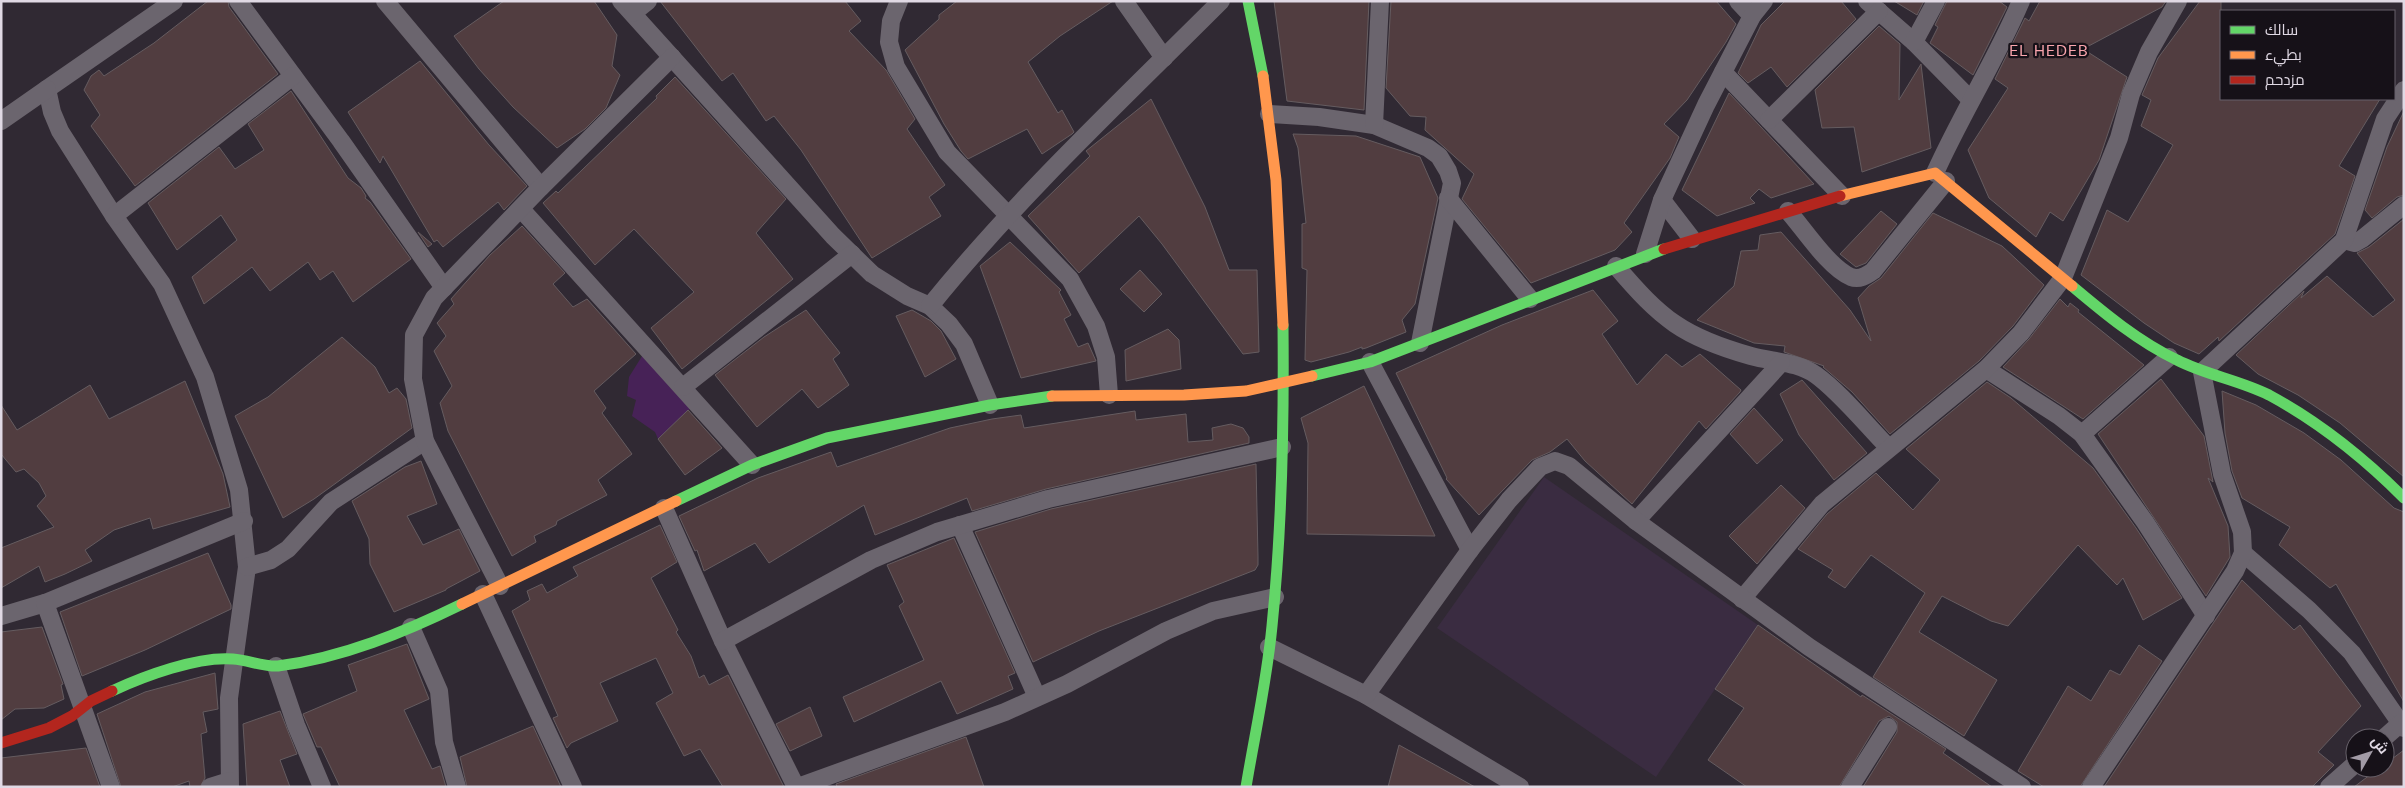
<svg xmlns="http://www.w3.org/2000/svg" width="2405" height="788" font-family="'DM Sans',Cairo,sans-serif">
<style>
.built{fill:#3a2c41}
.green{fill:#472257}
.building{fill:#513d40;stroke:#655c60}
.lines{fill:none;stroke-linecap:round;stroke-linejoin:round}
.street{stroke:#6b656e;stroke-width:18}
.fast{stroke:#63d668;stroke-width:11}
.slow{stroke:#ff974d;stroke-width:11}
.jam{stroke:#b3261e;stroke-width:11}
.labels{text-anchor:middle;stroke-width:4.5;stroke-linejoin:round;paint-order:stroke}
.quarter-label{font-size:16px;letter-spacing:1px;fill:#faa5ad;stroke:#161118}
</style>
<rect width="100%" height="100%" fill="#302933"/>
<polygon class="built" points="1544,477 1758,625 1656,777 1437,628"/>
<polygon class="green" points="644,353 693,406 658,439 655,432 632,416 636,400 627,396 629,377"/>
<g class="building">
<polygon points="208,1 228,1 229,7 278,74 135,186 91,126 100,115 84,90 91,76 99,70 104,76 154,43"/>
<polygon points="504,1 594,1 617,35 612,66 620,75 606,108 585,129 557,148 513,107 479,69 454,36"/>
<polygon points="660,1 845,1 861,21 849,31 886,70 915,119 907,129 945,185 929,197 941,216 872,258 801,150 774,116 766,121 733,73 722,81"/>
<polygon points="957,1 1113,1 1060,36 1028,62 1058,113 1062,110 1074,132 1072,134 1042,154 1027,129 968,159 961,151 944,124 905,50 939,19 939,15"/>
<polygon points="1274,1 1369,1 1364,110 1287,101"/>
<polygon points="1391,1 1716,1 1736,24 1726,42 1687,100 1664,124 1679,137 1670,158 1624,223 1632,232 1615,250 1531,283 1462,199 1474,174 1425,130 1426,117 1410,116 1386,88"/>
<polygon points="1785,1 1841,1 1856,19 1787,87 1771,67 1748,83 1738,73 1761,25"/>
<polygon points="1894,1 1924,1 1917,15"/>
<polygon points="1947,1 1999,1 2007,7 1973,75 1930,43 1938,27 1935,25"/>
<polygon points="2040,1 2166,1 2162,7 2083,49 2127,77 2099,160 2063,221 2050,212 2036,237 1989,198 1968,150 2008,88 1995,79 2025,18 2029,21"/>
<polygon points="2200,1 2221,1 2221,99 2380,99 2339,166 2355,176 2335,234 2219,341 2218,337 2199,354 2174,343 2144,323 2081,275 2107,210 2128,222 2173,145 2141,126 2151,100 2142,95 2158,58"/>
<polygon points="1879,26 1900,44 1899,100 1921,64 1931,148 1862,172 1854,127 1822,128 1815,90"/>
<polygon points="420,61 489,145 527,186 504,210 498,202 443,247 437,240 434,242 383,156 380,163 348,112"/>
<polygon points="675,77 786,199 756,233 793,279 682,369 651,328 694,292 634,229 595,265 543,203 556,191 558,193 657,98 656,96"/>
<polygon points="291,91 348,178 361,188 366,196 365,198 370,202 411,259 353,302 333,271 320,280 308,262 270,291 252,267 204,304 192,277 237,240 221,215 177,250 148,203 219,147 235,169 264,150 248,124"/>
<polygon points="1729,93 1776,143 1814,184 1771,198 1759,189 1750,198 1755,203 1717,216 1682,190"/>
<polygon points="1151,99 1205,207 1229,270 1257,270 1259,352 1243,354 1162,244 1139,216 1079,273 1028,216 1090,156 1086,151"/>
<polygon points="2404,111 2404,195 2397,197 2372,218 2365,210 2387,147"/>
<polygon points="1293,134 1356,136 1420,157 1438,198 1415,304 1402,320 1406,332 1366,348 1362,349 1362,347 1349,352 1311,362 1305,360 1307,270 1302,268 1302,224 1306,223 1298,148"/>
<polygon points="1881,211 1897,224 1866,263 1856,267 1840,254"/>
<polygon points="1933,213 2002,246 2044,285 2013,326 1979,361 1890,434 1852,392 1823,367 1824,366 1784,352 1785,346 1754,343 1697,320 1734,286 1741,251 1758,250 1760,235 1781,232 1850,310 1871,341 1858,298 1869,286 1881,278"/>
<polygon points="2404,219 2404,477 2340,423 2298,395 2258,374 2236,355 2304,291 2301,298 2327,276 2373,317 2395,300 2357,253 2369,247"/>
<polygon points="522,226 565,273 553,284 573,307 587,299 636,354 594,391 606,408 602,413 632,454 598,480 607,495 557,521 556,525 534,536 536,542 512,556 448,431 440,403 452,386 434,351 446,336 437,323 454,304 451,299 490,255"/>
<polygon points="418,232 432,244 428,247"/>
<polygon points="1010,242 1061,290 1059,292 1071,315 1064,319 1078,347 1088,343 1096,361 1021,378 980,266"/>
<polygon points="1140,270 1162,294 1144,312 1120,289"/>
<polygon points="1593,290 1618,321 1602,334 1637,385 1666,354 1682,367 1700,354 1741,390 1740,392 1706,429 1699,421 1632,504 1585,461 1567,439 1550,452 1532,460 1479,515 1446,479 1447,478 1396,373 1502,325"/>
<polygon points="2060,299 2068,307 2070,303 2079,310 2078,312 2144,365 2083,419 2003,367 2029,339"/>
<polygon points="806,310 840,353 833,359 849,385 818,408 802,389 757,427 715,375 764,337"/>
<polygon points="912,310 931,321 941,331 956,359 925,377 896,316"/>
<polygon points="1168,329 1179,340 1181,369 1126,381 1125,350"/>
<polygon points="342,337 375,367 389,393 397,388 406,399 412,428 314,499 283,518 235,416 268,397"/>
<polygon points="2161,379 2204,436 2213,482 2208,478 2228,526 2230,557 2206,596 2098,434"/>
<polygon points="1802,380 1867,453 1834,480 1799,435 1780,394"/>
<polygon points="185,381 223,474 230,507 153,529 150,518 114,530 85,550 92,561 65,574 45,582 39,566 1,588 1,548 54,527 37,506 46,496 39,483 24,469 16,472 1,454 1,405 17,430 90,385 109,419"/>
<polygon points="1987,382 2011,398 2093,468 2136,528 2182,598 2143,620 2123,578 2117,585 2078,545 2008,626 1991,621 1942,596 1919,632 1997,680 1964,736 1873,677 1925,593 1871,555 1845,588 1828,577 1833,570 1798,549 1827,514 1876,473 1913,510 1940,480 1906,449"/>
<polygon points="1364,386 1435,536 1307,534 1308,443 1301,418"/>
<polygon points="2222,391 2256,405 2304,433 2341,460 2394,508 2404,512 2404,702 2336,584 2330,588 2279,545 2290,527 2242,498 2232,471 2225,433"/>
<polygon points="1754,408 1783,440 1757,464 1730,434"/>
<polygon points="688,410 722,448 685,475 658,439"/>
<polygon points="1135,411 1136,420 1186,414 1188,442 1213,440 1212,428 1231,424 1243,428 1249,437 1249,443 1046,489 972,511 967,498 875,535 864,505 769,563 755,543 704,571 697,550 695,551 679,516 758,478 831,452 837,467 950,428 992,419 1021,415 1024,428"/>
<polygon points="421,461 437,504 407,516 423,545 459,529 480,571 446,589 446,590 394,612 370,564 369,539 352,501 405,467"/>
<polygon points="1256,464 1258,557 1258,565 1255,570 1099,631 1033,662 975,532 1051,509"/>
<polygon points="1781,485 1805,508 1757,564 1729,536"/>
<polygon points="660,525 677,562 651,578 678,630 676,632 691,656 699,678 704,675 709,685 728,675 784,787 723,787 700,749 684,756 656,703 673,693 656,658 600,683 618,721 571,743 567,748 553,718 558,716 512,611 530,600 527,591 542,584 547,593 578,576 573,567"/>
<polygon points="954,538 1015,673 1008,676 1013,689 957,714 941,681 854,722 843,697 924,660 899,606 904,602 887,565"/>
<polygon points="208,553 231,605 231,609 145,650 82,676 60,612"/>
<polygon points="2242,580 2294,630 2300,625 2361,706 2318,752 2334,765 2312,787 2104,787"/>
<polygon points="1758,625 1861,697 1862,695 1946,749 1943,753 1992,787 1863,787 1897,732 1897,722 1889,716 1879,721 1839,787 1747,787 1708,760 1744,708 1715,689"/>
<polygon points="42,627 63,684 61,685 64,699 44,708 15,709 1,720 1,632"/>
<polygon points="407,644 429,699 404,710 432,769 440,766 446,787 340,787 321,747 317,747 303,714 357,691 348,665"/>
<polygon points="2139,645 2162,661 2080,787 2044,787 2018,771 2068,686 2091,701 2110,670 2120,675"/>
<polygon points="215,673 218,709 203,712 207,732 201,734 205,778 200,787 190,787 189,781 172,787 121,787 97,714 145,692"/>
<polygon points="810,707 822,736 790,751 776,724"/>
<polygon points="280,711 297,754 280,760 290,787 247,787 243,724"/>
<polygon points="533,726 561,787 467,787 460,757"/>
<polygon points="966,737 984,787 837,787 836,784"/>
<polygon points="1399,745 1475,787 1388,787"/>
<polygon points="86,748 100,787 1,787 1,758"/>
<polygon points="2404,750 2404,787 2354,787 2379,768 2385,768 2385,764"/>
</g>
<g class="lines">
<g class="street">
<polyline points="174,1 47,89 52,112 60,131 114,216 162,284 205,377 239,490 247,567 229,698 230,787"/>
<polyline points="238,1 341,141 444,288"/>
<polyline points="385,1 541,187"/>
<polyline points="621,1 833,236 872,274 907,296 930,306 949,324 964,344 990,405"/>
<polyline points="899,1 891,21 889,42 896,67 947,152 1070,279 1096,326 1106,357 1109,395"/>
<polyline points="1124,1 1164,58"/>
<polyline points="1738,1 1752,16"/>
<polyline points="1867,1 1914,42 1971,100"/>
<polyline points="633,13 648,1"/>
<polyline points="1914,42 1936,1"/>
<polyline points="1723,72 1842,196"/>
<polyline points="1269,114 1319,117 1374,125 1428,148 1439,156 1448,171 1452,183 1420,343"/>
<polyline points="1769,120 1879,11"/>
<polyline points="1,121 47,89"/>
<polyline points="1374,125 1380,1"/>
<path d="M 1935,173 C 1961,115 1996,60 2021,1"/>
<polyline points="1448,198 1530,299"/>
<polyline points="1662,200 1692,239"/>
<polyline points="521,209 752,465"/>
<path d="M 1788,211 C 1804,229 1829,268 1851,277 C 1859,280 1866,276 1873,271 L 1946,181"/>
<polyline points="114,216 293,76"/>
<polyline points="2344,240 2355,243 2362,239 2404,205"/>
<polyline points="1645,254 1662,200 1706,105 1752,16 1764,1"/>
<path d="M 1616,266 C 1661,319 1683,337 1751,356 C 1773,362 1798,362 1816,375 C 1840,392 1868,427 1889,448"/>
<path d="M 930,306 C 1018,197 1122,100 1221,1"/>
<polyline points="1370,362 1470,550"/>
<polyline points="1986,369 2059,416 2082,434 2145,522 2206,616"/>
<polyline points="683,387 852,254"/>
<polyline points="2082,434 2169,357"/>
<polyline points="664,508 723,641 796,787"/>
<polyline points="1636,521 1781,363"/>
<polyline points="960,525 1037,697"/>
<polyline points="2243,553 2309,610 2352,653 2404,728"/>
<polyline points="247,567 271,560 288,549 331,502 425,441"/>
<polyline points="500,586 425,441 413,379 414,335 434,298 541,187 672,57"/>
<polyline points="483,594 573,787"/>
<polyline points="1742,599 1822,504 1986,369 2021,333 2063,278 2119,138 2131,94 2149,52 2178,1"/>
<polyline points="1,616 45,603"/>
<polyline points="411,627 439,691 444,742 457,787"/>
<polyline points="723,641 871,560 937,532 1048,499 1282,447"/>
<polyline points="1269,647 1366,695 1520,787"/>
<polyline points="276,666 296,725 322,787"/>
<polyline points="1366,695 1470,550 1509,500 1540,467 1555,461 1569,466 1636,521 1809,647 2022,787"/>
<polyline points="2384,738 2401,723"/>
<polyline points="111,787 45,603 244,521"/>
<polyline points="210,787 229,781"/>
<polyline points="798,787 1005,712 1067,684 1166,631 1213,611 1275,597"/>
<polyline points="1850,787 1888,727"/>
<polyline points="2091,787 2235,571 2243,553 2242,532 2222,474 2202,372 2344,240 2385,119 2404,90"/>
<polyline points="2329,787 2355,764"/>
</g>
<g class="fast">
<polyline points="1248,1 1263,76"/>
<path d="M 2072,286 C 2104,313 2139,342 2177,360 C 2206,375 2239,380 2269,395 C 2319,422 2364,458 2404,498"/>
<polyline points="1312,376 1370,362 1664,249"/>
<polyline points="676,501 752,465 827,438 990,405 1052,396"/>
<path d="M 112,691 C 144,676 198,656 233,659 C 248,660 264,667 278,666 C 342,658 405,632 462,604"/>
<path d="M 1246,787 C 1255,733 1267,680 1272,626 C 1282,528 1284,423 1283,325"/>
</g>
<g class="slow">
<polyline points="1263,76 1276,180 1283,325"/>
<polyline points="1840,196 1935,173 2072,286"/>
<polyline points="1052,396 1184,395 1246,391 1312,376"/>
<polyline points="462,604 676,501"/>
</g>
<g class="jam">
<polyline points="1664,249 1840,196"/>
<polyline points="1,743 49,728 72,716 91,701 112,691"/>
</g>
</g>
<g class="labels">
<g class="quarter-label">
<text x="2049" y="56">EL HEDEB</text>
</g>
</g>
<rect width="2405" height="788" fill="none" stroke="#e0d9e4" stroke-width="5"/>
<rect x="2220" y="10" width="175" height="90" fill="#161118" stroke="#67616a"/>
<rect x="2230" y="26" width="25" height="8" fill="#63d668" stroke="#67616a"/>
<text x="2265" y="35" font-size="15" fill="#e0d9e4">سالك</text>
<rect x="2230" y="51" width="25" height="8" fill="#ff974d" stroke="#67616a"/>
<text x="2265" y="60" font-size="15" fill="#e0d9e4">بطيء</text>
<rect x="2230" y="76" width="25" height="8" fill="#b3261e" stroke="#67616a"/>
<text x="2265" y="85" font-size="15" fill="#e0d9e4">مزدحم</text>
<g transform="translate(2370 753) rotate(51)"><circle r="24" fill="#161118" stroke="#67616a"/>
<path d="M0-4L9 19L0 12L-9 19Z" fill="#a29ba6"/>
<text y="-8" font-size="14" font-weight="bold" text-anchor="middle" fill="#e0d9e4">ش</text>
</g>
</svg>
